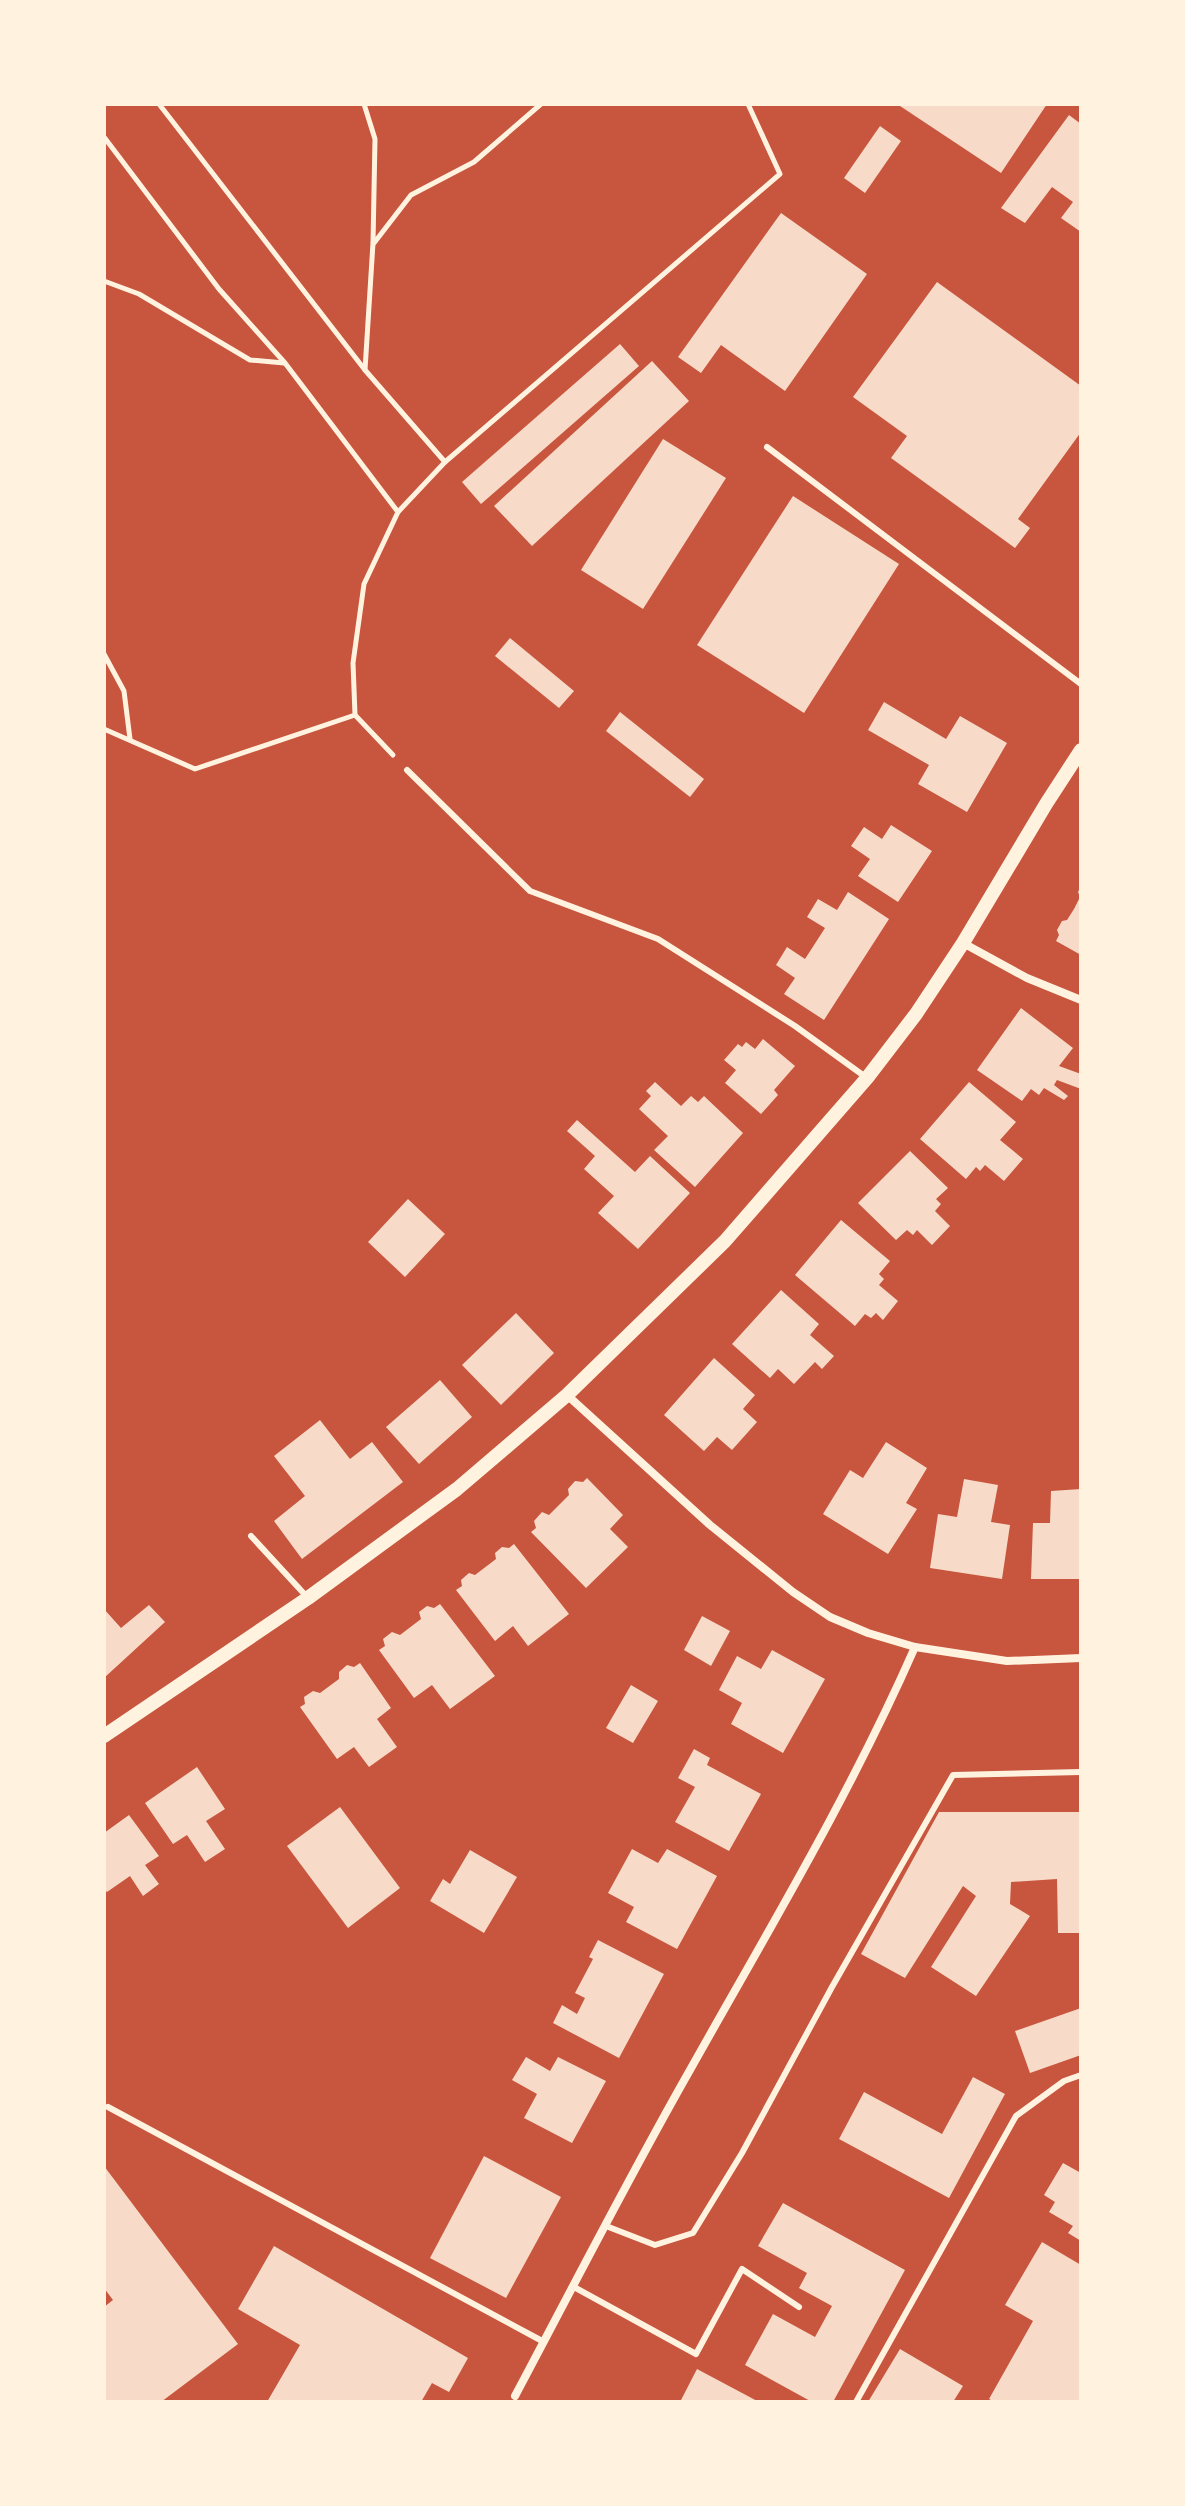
<svg xmlns="http://www.w3.org/2000/svg" width="1185" height="2506" font-family="'Titillium Web',sans-serif">
<style>
.building{fill:#f7dbc8}
.lines{fill:none;stroke-linecap:round;stroke-linejoin:round}
.path{stroke:#fff3e0;stroke-width:5}
.service{stroke:#fff3e0;stroke-width:6}
.minor{stroke:#fff3e0;stroke-width:8}
.tertiary{stroke:#fff3e0;stroke-width:14}
</style>
<rect width="100%" height="100%" fill="#c8553d"/>
<g class="building">
<polygon points="897,104 1047,104 1001,173"/>
<polygon points="1069,115 1081,124 1081,232 1061,218 1073,202 1052,187 1025,223 1001,208"/>
<polygon points="880,126 901,141 865,193 844,178"/>
<polygon points="781,213 867,274 785,391 721,345 701,373 678,357"/>
<polygon points="937,282 1081,386 1081,432 1018,519 1030,528 1015,548 891,458 907,436 853,397"/>
<polygon points="620,344 639,366 481,504 462,482"/>
<polygon points="652,361 689,401 532,546 494,506"/>
<polygon points="663,439 726,478 643,609 581,570"/>
<polygon points="793,496 899,564 804,713 697,645"/>
<polygon points="510,638 574,691 559,708 495,656"/>
<polygon points="884,702 946,739 960,716 1007,743 967,812 918,784 929,765 868,730"/>
<polygon points="620,712 704,779 690,797 606,731"/>
<polygon points="891,825 932,851 898,902 858,876 870,859 851,846 864,827 882,839"/>
<polygon points="1081,886 1081,955 1056,941 1059,935 1057,930 1062,921 1067,920 1074,909 1080,897 1078,892"/>
<polygon points="848,892 889,919 824,1020 784,994 795,978 776,965 787,947 805,959 825,928 807,917 818,899 837,910"/>
<polygon points="1021,1008 1073,1048 1059,1066 1081,1074 1081,1089 1057,1080 1054,1085 1068,1096 1064,1100 1044,1088 1039,1095 1031,1089 1022,1101 977,1070"/>
<polygon points="763,1039 795,1066 774,1090 778,1095 761,1114 725,1083 736,1070 724,1060 738,1044 742,1047 746,1042 755,1049"/>
<polygon points="655,1082 681,1106 691,1096 698,1102 704,1096 743,1133 695,1187 654,1150 668,1136 639,1109 651,1096 646,1091"/>
<polygon points="969,1082 1016,1122 1000,1140 1023,1159 1004,1181 985,1165 980,1171 976,1167 966,1179 920,1139"/>
<polygon points="577,1120 635,1172 650,1156 690,1193 638,1249 598,1213 614,1196 584,1169 595,1156 567,1131"/>
<polygon points="910,1151 948,1188 936,1199 941,1204 935,1211 950,1226 932,1245 917,1230 913,1235 907,1230 896,1240 858,1203"/>
<polygon points="408,1199 445,1234 405,1277 368,1242"/>
<polygon points="841,1220 890,1261 879,1274 884,1279 879,1285 898,1301 883,1320 876,1313 871,1318 865,1314 855,1326 795,1275"/>
<polygon points="781,1290 819,1324 810,1335 834,1356 822,1369 815,1362 794,1384 778,1369 770,1378 732,1344"/>
<polygon points="516,1313 554,1353 501,1405 462,1365"/>
<polygon points="714,1358 755,1395 743,1409 757,1422 732,1450 717,1437 704,1451 664,1415"/>
<polygon points="440,1380 472,1417 419,1464 386,1427"/>
<polygon points="320,1420 350,1459 372,1442 403,1482 302,1559 274,1521 305,1496 274,1456"/>
<polygon points="886,1442 927,1468 906,1503 917,1509 888,1554 823,1514 850,1470 863,1478"/>
<polygon points="587,1478 623,1515 610,1529 628,1547 586,1588 531,1532 536,1528 534,1521 542,1512 549,1515 569,1495 568,1489 575,1481 583,1482"/>
<polygon points="964,1479 998,1485 991,1522 1010,1525 1002,1579 930,1568 938,1514 957,1517"/>
<polygon points="1081,1489 1081,1579 1031,1579 1033,1523 1050,1523 1051,1491"/>
<polygon points="514,1544 569,1614 528,1646 513,1626 495,1641 456,1590 462,1586 461,1580 469,1573 475,1575 496,1559 495,1553 502,1547 509,1548"/>
<polygon points="440,1604 495,1676 450,1709 432,1685 414,1698 379,1650 385,1646 383,1639 392,1632 400,1635 421,1619 419,1612 427,1606 434,1608"/>
<polygon points="149,1605 165,1622 104,1678 104,1609 121,1628"/>
<polygon points="702,1616 730,1631 711,1666 684,1650"/>
<polygon points="772,1650 825,1679 783,1753 731,1724 742,1703 719,1690 737,1656 761,1669"/>
<polygon points="360,1663 391,1708 377,1719 397,1747 369,1767 354,1747 337,1759 300,1707 305,1704 304,1697 313,1691 320,1693 339,1679 339,1672 347,1665 354,1667"/>
<polygon points="631,1685 658,1701 633,1743 606,1728"/>
<polygon points="694,1749 710,1758 707,1765 761,1794 729,1851 675,1822 695,1787 678,1778"/>
<polygon points="197,1767 225,1809 206,1821 225,1849 205,1862 187,1835 173,1844 145,1803"/>
<polygon points="340,1807 400,1888 348,1928 287,1846"/>
<polygon points="939,1812 1081,1812 1081,1933 1058,1933 1057,1879 1011,1882 1010,1904 1030,1916 976,1996 931,1967 976,1896 963,1886 905,1978 861,1954"/>
<polygon points="129,1815 159,1856 145,1865 159,1884 143,1896 130,1876 107,1892 104,1889 104,1833"/>
<polygon points="632,1849 658,1863 667,1849 717,1876 677,1949 626,1922 634,1907 608,1893"/>
<polygon points="470,1850 517,1877 484,1933 430,1901 443,1879 450,1884"/>
<polygon points="598,1940 664,1974 619,2058 553,2023 562,2005 577,2014 585,1998 575,1993 593,1959 589,1957"/>
<polygon points="1081,2008 1081,2055 1030,2073 1015,2031"/>
<polygon points="526,2057 550,2071 558,2057 606,2081 572,2143 524,2118 537,2094 512,2080"/>
<polygon points="973,2077 1005,2094 949,2198 839,2139 864,2092 942,2134"/>
<polygon points="484,2156 561,2197 506,2298 430,2258"/>
<polygon points="1063,2163 1081,2173 1081,2241 1068,2233 1073,2226 1049,2212 1055,2202 1044,2195"/>
<polygon points="104,2166 238,2344 161,2402 104,2402 104,2307 113,2300 104,2288"/>
<polygon points="783,2203 905,2270 833,2402 812,2402 745,2365 773,2314 815,2337 832,2306 799,2288 807,2273 758,2246"/>
<polygon points="1042,2242 1081,2265 1081,2402 995,2402 989,2399 1033,2321 1005,2305"/>
<polygon points="274,2246 468,2358 449,2392 432,2383 421,2402 267,2402 300,2345 238,2309"/>
<polygon points="900,2349 963,2386 953,2402 868,2402"/>
<polygon points="697,2369 759,2402 680,2402"/>
</g>
<g class="lines">
<g class="path">
<polyline points="159,104 365,370"/>
<polyline points="364,104 375,139 373,243 365,370 445,462"/>
<polyline points="104,137 219,289 285,363 398,512"/>
<polyline points="374,243 411,195 474,162 541,104"/>
<polyline points="104,281 139,294 250,360 284,363"/>
<polyline points="104,654 124,691 130,739"/>
<polyline points="355,715 393,755"/>
<polyline points="104,729 195,769 355,715 353,663 364,584 398,512 445,462 780,174 748,104"/>
</g>
<g class="service">
<polyline points="767,447 1081,684"/>
<polyline points="407,770 530,891 658,939 795,1026 867,1078"/>
<polyline points="251,1536 308,1598"/>
<polyline points="108,2107 544,2342"/>
<polyline points="606,2226 655,2245 693,2233 742,2153 832,1987 953,1775 1081,1772"/>
<polyline points="574,2287 696,2354 742,2269 799,2307"/>
<polyline points="856,2402 1016,2116 1064,2081 1081,2075"/>
</g>
<g class="minor">
<polyline points="963,943 1027,978 1081,1000"/>
<polyline points="567,1395 710,1525 793,1592 830,1617 868,1633 915,1647 1007,1661 1081,1658"/>
<path d="M 515,2396 C 573,2287 629,2177 690,2070 C 768,1931 851,1793 915,1647"/>
</g>
<polyline class="tertiary" points="104,1736 308,1598 457,1489 567,1395 725,1241 867,1078 916,1014 963,943 1046,804 1081,750"/>
</g>
<rect width="1185" height="2506" fill="none" stroke="#fff3e0" stroke-width="212"/>
</svg>
